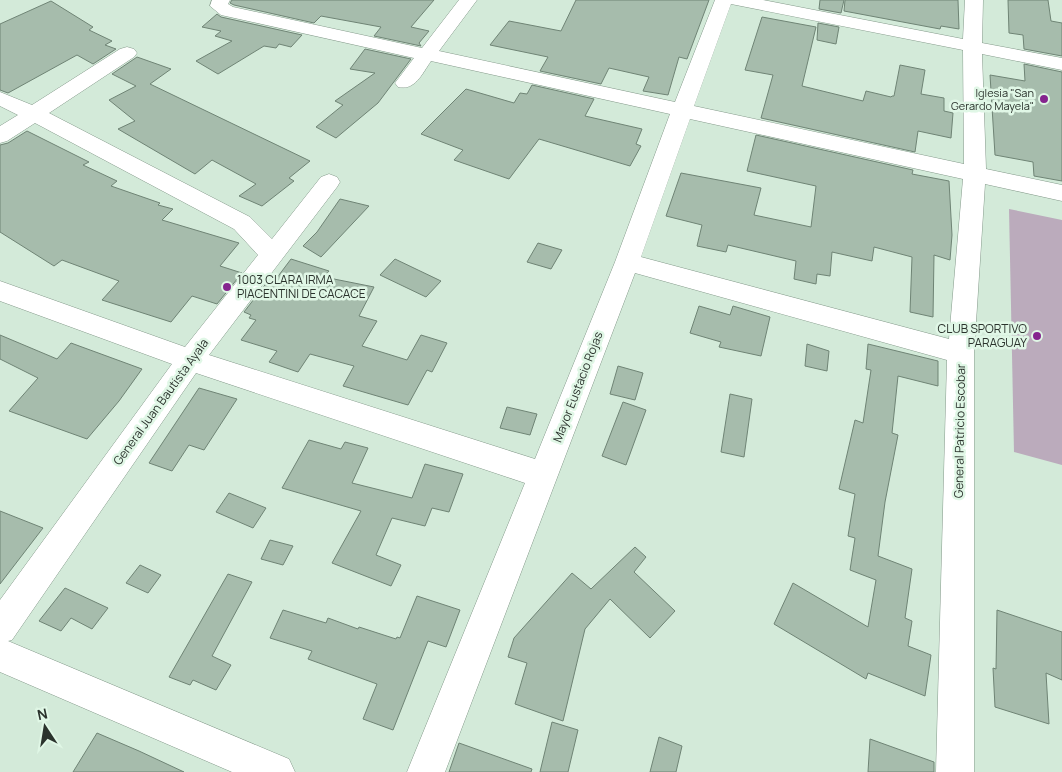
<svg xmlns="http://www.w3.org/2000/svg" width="1062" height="772" font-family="Manrope,sans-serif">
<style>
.green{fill:#bbabbc}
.building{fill:#a6bcac;stroke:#6f8475}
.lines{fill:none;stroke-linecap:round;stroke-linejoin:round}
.minor-casing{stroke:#859a8b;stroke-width:1}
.minor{fill:#fff;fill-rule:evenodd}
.poi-dot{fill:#85248e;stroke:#e0f7e6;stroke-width:2}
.labels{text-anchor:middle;stroke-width:5;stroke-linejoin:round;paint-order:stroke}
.far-poi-label{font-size:11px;fill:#2b332d;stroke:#e0f7e6;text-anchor:end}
.poi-label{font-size:12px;fill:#2b332d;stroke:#e0f7e6;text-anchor:start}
.street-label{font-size:12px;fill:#2b332d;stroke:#e0f7e6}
</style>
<rect width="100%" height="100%" fill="#d3ead9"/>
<polygon class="green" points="1009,209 1062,220 1062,465 1014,452"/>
<g class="building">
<polygon points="232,0 434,0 411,27 429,31 419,43 421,46 374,36 381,27 321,16 314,23 234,5 230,3"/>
<polygon points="576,0 709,0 687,59 679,57 668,95 643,91 649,77 609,68 601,84 540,71 548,57 490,45 509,21 561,31"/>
<polygon points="820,0 844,0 841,13 819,9"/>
<polygon points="845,0 958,0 959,29 941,26 940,29 844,11"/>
<polygon points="1008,0 1048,0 1051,21 1062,23 1062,56 1024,49 1023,35 1009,33"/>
<polygon points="51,1 93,27 89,30 112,41 105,45 116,49 93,64 77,55 8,93 0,90 0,24"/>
<polygon points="217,14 221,17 302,35 291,47 279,44 276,48 264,46 218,74 196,61 232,41 215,36 221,31 202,27"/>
<polygon points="762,17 816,27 802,86 863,101 866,91 891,97 892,96 894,96 900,65 925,70 921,94 944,98 944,111 953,113 951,138 918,131 915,152 761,118 773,75 745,70"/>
<polygon points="818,23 839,27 836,44 817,40"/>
<polygon points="365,49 411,59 378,103 336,138 316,127 343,105 335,101 375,73 350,69"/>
<polygon points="137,57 171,69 150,84 310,161 289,178 294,181 262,206 239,196 256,184 212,160 195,174 118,129 135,121 109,100 136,86 112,74"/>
<polygon points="1024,64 1062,72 1062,181 1034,176 1033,162 995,155 990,75 1025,81"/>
<polygon points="532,85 594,99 585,116 642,129 636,144 641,146 630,166 539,139 509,179 454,160 463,150 421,134 466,89 514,103 520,93 527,94"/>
<polygon points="27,131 89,162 83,165 117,181 111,186 160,203 158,205 173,209 162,220 239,243 220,266 242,273 217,304 192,296 171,322 102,300 119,281 62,260 54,266 0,232 0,145 8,143"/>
<polygon points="756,135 913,170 912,174 949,181 952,235 950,260 934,255 933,317 910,312 912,257 874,247 872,261 832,252 830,276 817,274 816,284 794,279 796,261 728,245 726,252 697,246 702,225 666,216 681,173 761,188 754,215 811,227 816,186 747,171"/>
<polygon points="340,199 369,206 321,257 303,246 317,232"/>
<polygon points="538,243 562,250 551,269 527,262"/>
<polygon points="291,259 329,271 324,277 374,287 359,316 377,321 362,346 407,360 421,335 447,343 432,372 427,370 408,405 343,386 354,366 310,354 298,372 269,362 277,351 241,340 256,320 249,318 251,315 244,312 268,281 273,283"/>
<polygon points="395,259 441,281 426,297 380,275"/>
<polygon points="699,306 730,315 733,306 770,317 761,356 719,347 721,342 690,333"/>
<polygon points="0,335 57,359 71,343 142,369 119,401 87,439 9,411 38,378 0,359"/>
<polygon points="807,344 829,351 827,371 805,366"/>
<polygon points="868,344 938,361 938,386 898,376 892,433 898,435 885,502 878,556 912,569 905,618 912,621 908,646 931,655 925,696 868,673 866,679 774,624 793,583 868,627 876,580 850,570 855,538 848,536 855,494 839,489 855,420 863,423 871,370 866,369"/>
<polygon points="618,366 643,373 635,400 610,394"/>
<polygon points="199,388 237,399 204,450 189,445 172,471 149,463"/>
<polygon points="730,394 752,399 744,457 721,452"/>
<polygon points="623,402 646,410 626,465 602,456"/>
<polygon points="507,407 537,414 530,435 500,428"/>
<polygon points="309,440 341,449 345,442 368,448 352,483 412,498 425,464 463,474 449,512 432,508 425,526 392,518 376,555 401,565 391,586 332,563 361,511 282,488"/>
<polygon points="229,493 266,508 253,528 216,512"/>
<polygon points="0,511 43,528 0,584"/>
<polygon points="270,540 293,546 283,565 261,559"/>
<polygon points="635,547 646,557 634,572 675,611 650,638 610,599 585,629 563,721 515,704 527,663 508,657 514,638 572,573 591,589"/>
<polygon points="140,565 161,575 148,593 126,583"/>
<polygon points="228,574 252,582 212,656 231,665 216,690 193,680 190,685 169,677"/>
<polygon points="65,588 108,608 92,629 71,618 61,631 39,621"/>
<polygon points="417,596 460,610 446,647 428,641 393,730 363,719 377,684 308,659 312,651 270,638 283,610 326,623 328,618 358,629 359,627 396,639 397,637 400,638"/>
<polygon points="997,610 1062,632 1062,680 1046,673 1049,724 995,707 993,668 996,669"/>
<polygon points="552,722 578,730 568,772 540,772"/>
<polygon points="97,733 139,751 184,772 73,772"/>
<polygon points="659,737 682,746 676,772 650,772"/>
<polygon points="870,739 934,762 934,772 868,772"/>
<polygon points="459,743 532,769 531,772 449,772"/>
</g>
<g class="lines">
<g class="minor-casing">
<path id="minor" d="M 212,0 L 230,0 L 228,4 L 233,7 L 422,48 L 459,0 L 477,0 L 439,51 L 675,102 L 715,0 L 763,0 L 963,39 L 965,0 L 983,0 L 982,43 L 1062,58 L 1062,70 L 982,54 L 986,169 L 1062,185 L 1062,201 L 985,184 L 974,353 L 974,772 L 936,772 L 947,360 L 635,273 L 445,772 L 407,772 L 525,483 L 196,373 L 12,640 L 8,641 L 289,759 L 295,772 L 232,772 L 0,672 L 0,600 L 172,364 L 0,301 L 0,281 L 185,347 L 258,255 L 234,229 L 35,123 L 7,141 L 0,143 L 0,126 L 18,115 L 0,106 L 0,92 L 32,105 L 120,49 L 127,47 L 134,49 L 137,53 L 134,57 L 49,113 L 250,217 L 272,239 L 321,177 L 329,174 L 337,177 L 340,182 L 337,187 L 209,355 L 535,459 L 615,262 L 670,114 L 431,61 C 422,74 415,91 398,87 L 395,83 L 414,58 L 221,15 L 210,6 ZM 731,4 L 963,50 L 964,164 L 694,106 ZM 690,119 L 963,179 L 949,339 L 641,257 Z"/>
</g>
<use href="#minor" class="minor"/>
</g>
<g class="poi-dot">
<circle cx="1044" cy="99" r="5"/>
<circle cx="227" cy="287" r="5"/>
<circle cx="1037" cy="336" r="5"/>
</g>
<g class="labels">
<g class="far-poi-label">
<text x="1034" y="97">Iglesia "San<tspan x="1034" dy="13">Gerardo Mayela"</tspan></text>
</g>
<g class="poi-label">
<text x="237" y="284">1003 CLARA IRMA<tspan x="237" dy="14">PIACENTINI DE CACACE</tspan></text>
<text x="1027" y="333" text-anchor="end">CLUB SPORTIVO<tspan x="1027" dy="14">PARAGUAY</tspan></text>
</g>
<g class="street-label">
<text transform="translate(578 387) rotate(-69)" y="4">Mayor Eustacio Rojas</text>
<text transform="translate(161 402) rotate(-54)" y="4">General Juan Bautista Ayala</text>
<text transform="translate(960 431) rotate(-89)" y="4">General Patricio Escobar</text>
</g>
</g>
<g transform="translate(45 727) rotate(348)" stroke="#e0f7e6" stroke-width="4" paint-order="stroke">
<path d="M0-4L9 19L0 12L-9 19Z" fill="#2b332d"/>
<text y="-8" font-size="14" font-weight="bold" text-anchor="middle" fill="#2b332d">N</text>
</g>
</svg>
